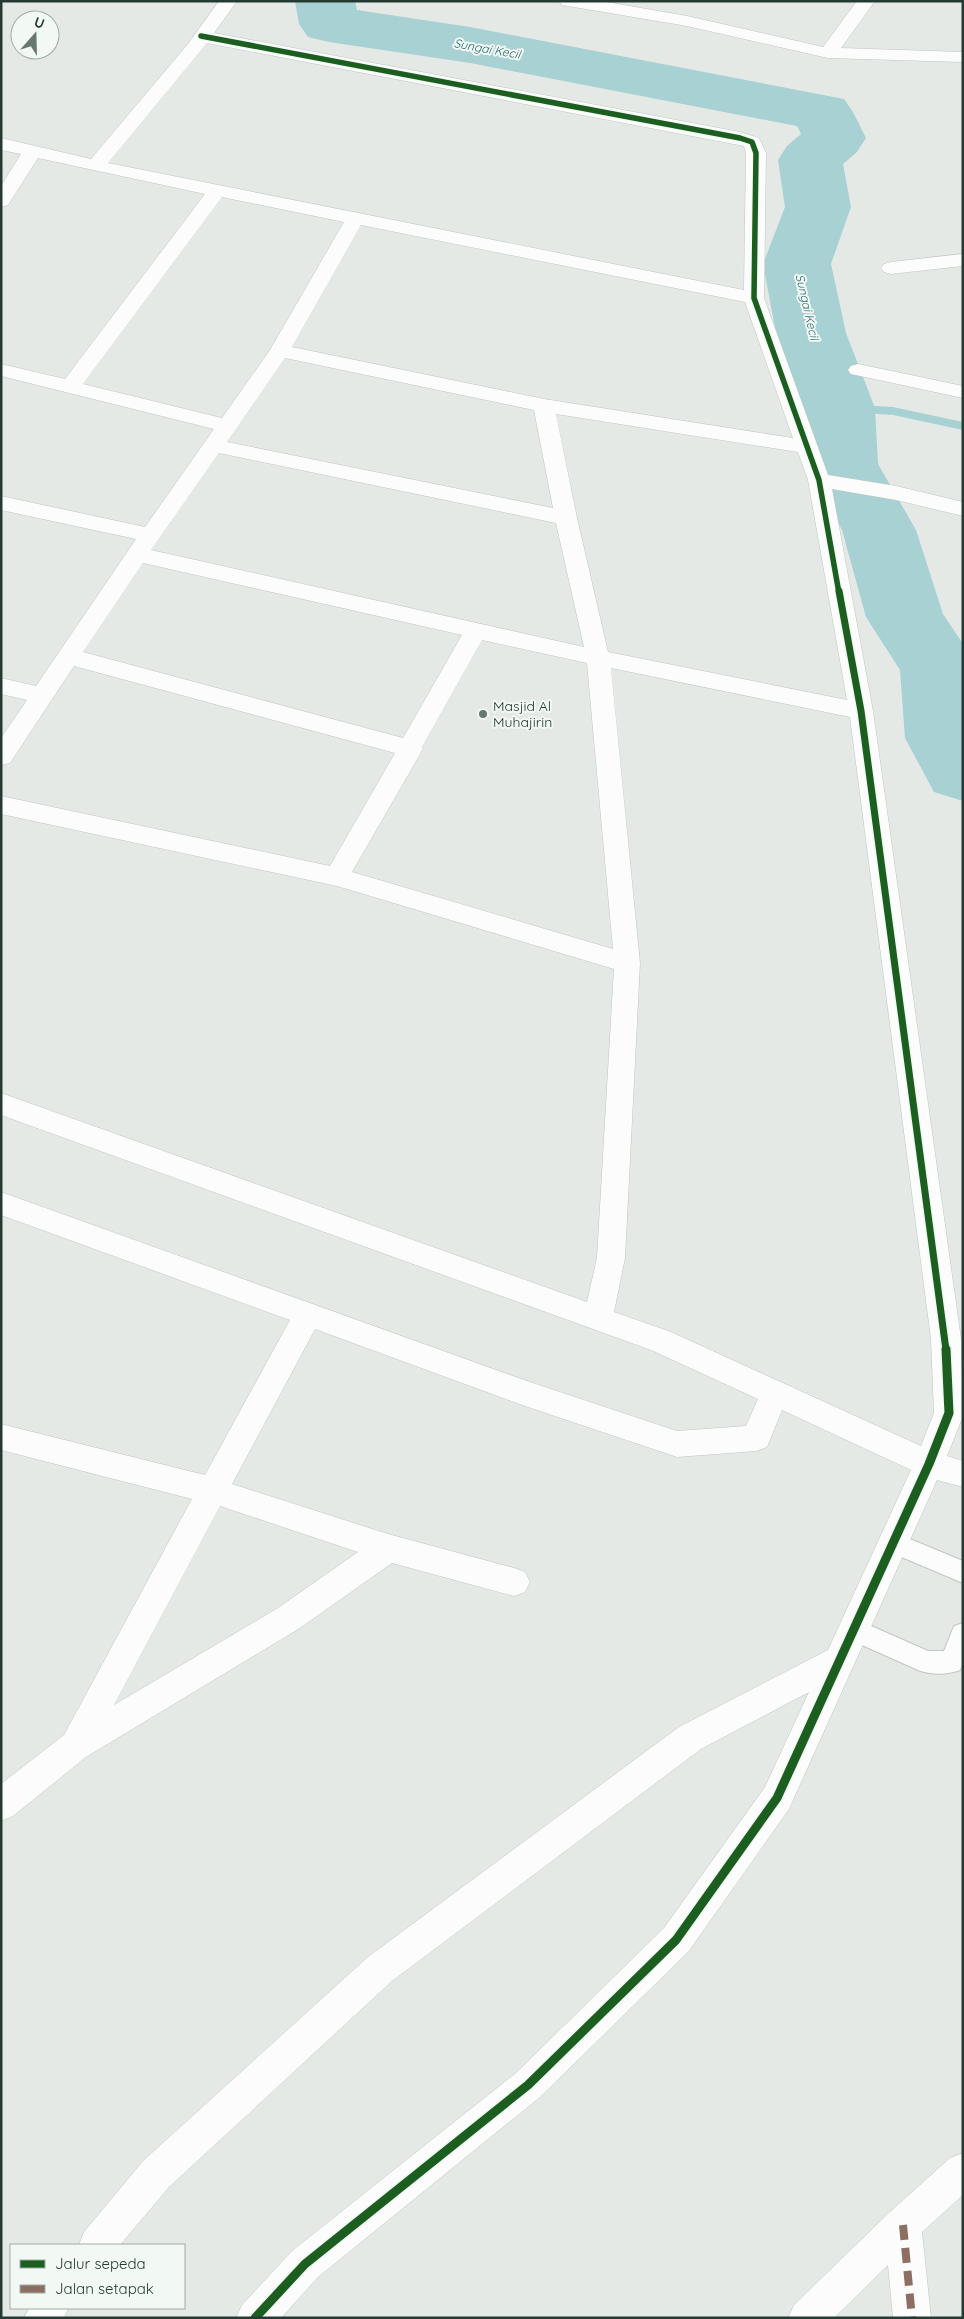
<svg xmlns="http://www.w3.org/2000/svg" width="964" height="2319" font-family="Quicksand,sans-serif">
<style>
.lines{fill:none;stroke-linecap:round;stroke-linejoin:round}
.stream{fill:#a8d1d3;fill-rule:evenodd}
.river{fill:#a8d1d3;fill-rule:evenodd}
.lane-casing{stroke:#c1c6c3;stroke-width:2}
.street-casing{stroke:#c1c6c3;stroke-width:1}
.lane{fill:#fbfcfb;fill-rule:evenodd}
.street{fill:#fbfcfb;fill-rule:evenodd}
.quiet{stroke:#8d6e63;stroke-width:8;stroke-dasharray:15 8;stroke-linecap:butt}
.cycleway-far2-casing{stroke:#f2f8f4;stroke-width:8}
.cycleway-far1-casing{stroke:#f2f8f4;stroke-width:10}
.cycleway-casing{stroke:#f2f8f4;stroke-width:12}
.cycleway-far2{stroke:#1b5e20;stroke-width:5.5}
.cycleway-far1{stroke:#1b5e20;stroke-width:7}
.cycleway{stroke:#1b5e20;stroke-width:9}
.poi-dot{fill:#677771;stroke:#f2f8f4;stroke-width:2}
.labels{text-anchor:middle;stroke-width:4;stroke-linejoin:round;paint-order:stroke}
.far-water-label{font-size:12px;font-style:italic;fill:#236a70;stroke:#f2f8f4}
.poi-label{font-size:14px;fill:#243a32;stroke:#f2f8f4;text-anchor:start}
</style>
<rect width="100%" height="100%" fill="#e4e9e6"/>
<g class="lines">
<polygon class="stream" points="839,404 893,407 963,422 963,430 893,415 835,411 833,408 835,405"/>
<polygon class="river" points="295,1 355,1 357,10 470,27 844,99 853,112 866,138 857,152 843,164 851,207 831,264 846,333 875,408 878,464 916,530 943,614 963,644 963,801 934,792 905,738 900,670 866,617 842,530 806,464 803,408 776,333 763,264 785,207 778,160 787,146 801,134 797,126 470,63 329,42 308,37 299,24"/>
<g class="lane-casing">
<g id="lane">
<polygon points="893,1532 963,1561 963,1583 885,1550 881,1543 885,1536"/>
<path d="M 853,1618 L 928,1651 L 944,1651 L 954,1626 L 963,1623 L 963,1663 L 960,1670 C 947,1675 931,1675 918,1670 L 844,1637 L 841,1629 L 844,1621 Z"/>
</g>
</g>
<g class="street-casing">
<g id="street">
<path d="M 219,1 L 237,1 L 214,33 L 740,132 L 759,138 L 766,153 L 764,298 L 828,475 L 896,486 L 963,502 L 963,516 L 896,500 L 832,489 L 873,711 L 961,1339 L 963,1416 L 947,1456 L 963,1461 L 963,1487 L 937,1480 L 789,1809 L 688,1952 L 540,2097 L 318,2277 L 281,2318 L 236,2318 L 242,2305 L 292,2251 L 516,2073 L 664,1928 L 765,1787 L 809,1692 L 701,1749 L 392,1981 L 169,2187 L 120,2245 L 79,2245 L 84,2232 L 143,2161 L 368,1957 L 679,1727 L 828,1650 L 911,1470 L 782,1410 L 767,1447 L 756,1451 L 677,1457 L 525,1406 L 315,1329 L 232,1484 L 388,1534 L 514,1568 L 525,1572 L 530,1582 L 525,1592 L 514,1596 L 392,1563 L 300,1628 L 86,1757 L 13,1816 L 1,1821 L 1,1784 L 64,1735 L 192,1499 L 1,1450 L 1,1424 L 205,1475 L 290,1320 L 1,1215 L 1,1192 L 527,1381 L 677,1431 L 746,1426 L 758,1399 L 651,1350 L 1,1115 L 1,1093 L 587,1302 L 597,1258 L 614,969 L 337,886 L 1,814 L 1,796 L 330,866 L 395,753 L 74,666 L 10,763 L 1,765 L 1,738 L 27,700 L 1,694 L 1,678 L 36,686 L 136,539 L 1,510 L 1,496 L 145,527 L 214,429 L 1,376 L 1,364 L 65,379 L 205,194 L 38,158 L 8,205 L 1,207 L 1,186 L 21,154 L 1,150 L 1,138 L 91,159 L 188,44 ZM 207,43 L 744,146 L 746,153 L 744,290 L 108,163 ZM 222,197 L 344,222 L 270,350 L 222,418 L 83,384 ZM 361,225 L 745,302 L 793,438 L 544,399 L 292,347 ZM 285,358 L 534,410 L 553,508 L 227,442 ZM 556,414 L 798,452 L 808,480 L 847,700 L 608,652 L 577,518 ZM 219,453 L 556,523 L 584,647 L 151,550 ZM 143,563 L 462,635 L 403,738 L 83,652 ZM 482,640 L 587,663 L 613,949 L 352,872 L 423,749 L 422,747 ZM 611,668 L 850,717 L 931,1339 L 934,1413 L 921,1446 L 671,1332 L 614,1312 L 625,1258 L 640,963 ZM 220,1506 L 358,1552 L 278,1608 L 114,1705 Z"/>
<polygon points="559,1 601,1 687,16 823,47 857,1 875,1 841,48 963,52 963,62 828,58 687,26 568,6 562,5"/>
<polygon points="963,254 963,266 891,274 884,272 881,268 884,264 891,262"/>
<polygon points="858,364 963,386 963,398 851,374 848,370 851,366"/>
<polygon points="963,2153 963,2195 922,2232 931,2318 893,2318 888,2265 834,2318 788,2318 794,2305 890,2212 950,2158"/>
<polygon points="29,2308 68,2308 64,2318 24,2318"/>
</g>
</g>
<use href="#lane" class="lane"/>
<use href="#street" class="street"/>
<polyline class="quiet" points="903,2225 912,2318"/>
<g class="cycleway-far2-casing">
<polyline id="cycleway-far2" points="201,36 740,138 752,142 756,153 754,298 819,480 839,593"/>
</g>
<g class="cycleway-far1-casing">
<polyline id="cycleway-far1" points="839,591 861,711 946,1350"/>
</g>
<g class="cycleway-casing">
<polyline id="cycleway" points="255,2318 305,2264 528,2085 676,1940 777,1798 929,1464 949,1413 946,1349"/>
</g>
<use href="#cycleway-far2" class="cycleway-far2"/>
<use href="#cycleway-far1" class="cycleway-far1"/>
<use href="#cycleway" class="cycleway"/>
</g>
<circle class="poi-dot" cx="483" cy="714" r="5"/>
<g class="labels">
<g class="far-water-label">
<text transform="translate(487 49) rotate(10)" y="4">Sungai Kecil</text>
<text transform="translate(807 307) rotate(77)" y="4">Sungai Kecil</text>
</g>
<g class="poi-label">
<text x="493" y="711">Masjid Al<tspan x="493" dy="16">Muhajirin</tspan></text>
</g>
</g>
<rect width="964" height="2319" fill="none" stroke="#243a32" stroke-width="5"/>
<rect x="10" y="2244" width="175" height="65" fill="#f2f8f4" stroke="#a0aca6"/>
<rect x="20" y="2260" width="25" height="8" fill="#1b5e20" stroke="#a0aca6"/>
<text x="55" y="2269" font-size="15" fill="#243a32">Jalur sepeda</text>
<rect x="20" y="2285" width="25" height="8" fill="#8d6e63" stroke="#a0aca6"/>
<text x="55" y="2294" font-size="15" fill="#243a32">Jalan setapak</text>
<g transform="translate(35 35) rotate(20)"><circle r="24" fill="#f2f8f4" stroke="#a0aca6"/>
<path d="M0-4L9 19L0 12L-9 19Z" fill="#677771"/>
<text y="-8" font-size="14" font-weight="bold" text-anchor="middle" fill="#243a32">U</text>
</g>
</svg>
